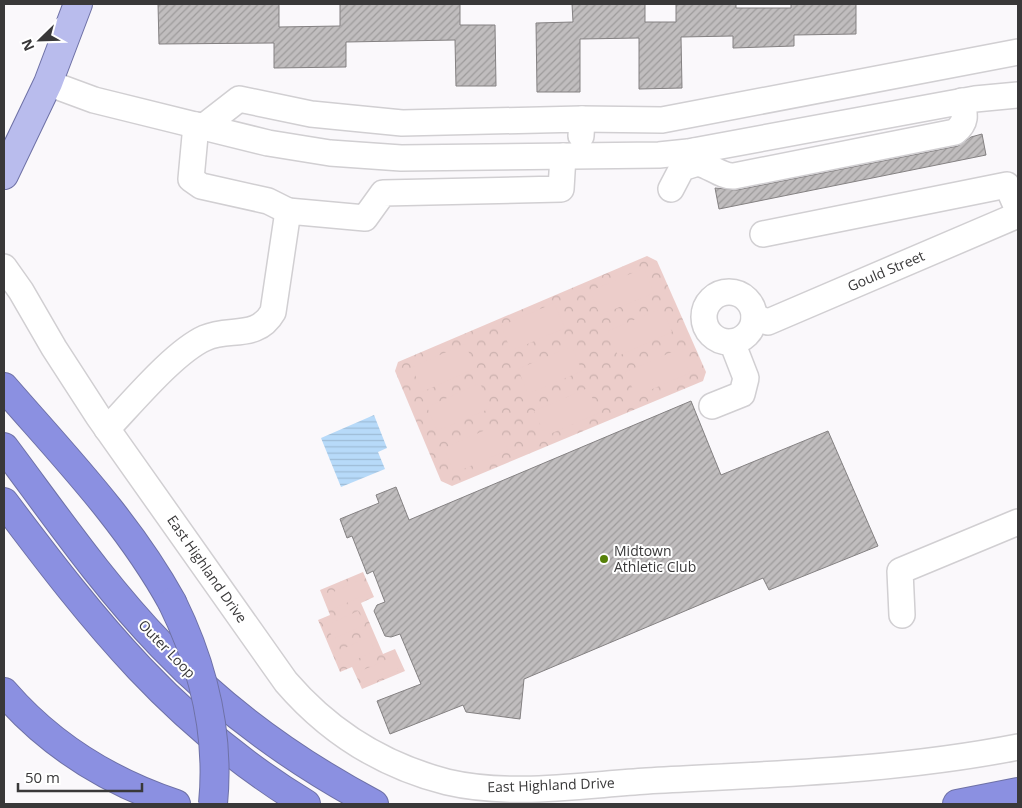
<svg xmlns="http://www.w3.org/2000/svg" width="1022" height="808" font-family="'Open Sans',sans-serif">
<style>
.park{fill:url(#park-crowns)}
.pitch{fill:#eccdca}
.water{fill:url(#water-rules)}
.building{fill:url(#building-hatch);stroke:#848182}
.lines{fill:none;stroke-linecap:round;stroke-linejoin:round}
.minor-casing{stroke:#d1cfd2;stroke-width:28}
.major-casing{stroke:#6e71a6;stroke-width:30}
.highway-casing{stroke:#6e71a6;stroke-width:30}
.minor{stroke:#fff;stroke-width:25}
.major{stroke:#b9bced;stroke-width:28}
.highway{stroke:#8b90e1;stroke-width:28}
.highway-bridge-casing{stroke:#6e71a6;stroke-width:30;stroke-linecap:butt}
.highway-bridge{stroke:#8b90e1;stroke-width:28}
.poi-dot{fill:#558008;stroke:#fff;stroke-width:2}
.labels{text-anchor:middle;stroke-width:4;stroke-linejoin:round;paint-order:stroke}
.street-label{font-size:14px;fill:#393839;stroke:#fff}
.poi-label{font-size:14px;fill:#393839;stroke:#fff;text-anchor:start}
</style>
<defs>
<pattern id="park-crowns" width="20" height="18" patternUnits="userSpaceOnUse" patternTransform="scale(1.25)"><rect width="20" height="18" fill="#eccdca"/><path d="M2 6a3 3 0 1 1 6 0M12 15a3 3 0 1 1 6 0" fill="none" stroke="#cbb1ae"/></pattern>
<pattern id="water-rules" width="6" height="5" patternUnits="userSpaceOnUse" patternTransform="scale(1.25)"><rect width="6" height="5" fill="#b7daf9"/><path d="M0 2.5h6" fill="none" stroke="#9ebcd6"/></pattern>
<pattern id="building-hatch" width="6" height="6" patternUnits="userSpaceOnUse" patternTransform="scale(1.25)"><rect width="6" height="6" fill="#c0bdbe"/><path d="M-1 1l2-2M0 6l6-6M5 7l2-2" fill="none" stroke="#9d9b9b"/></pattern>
</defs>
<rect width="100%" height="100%" fill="#faf8fb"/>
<g class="park">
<polygon points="647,256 657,261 706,372 703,381 452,486 441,481 395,371 398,362"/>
<polygon points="363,572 374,597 361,603 383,654 395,649 405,671 362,689 352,667 340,672 318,620 330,615 320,590"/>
</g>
<g class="pitch">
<polygon points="644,268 654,293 600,315 590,291"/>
<polygon points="554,303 565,328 511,351 501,326"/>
<polygon points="662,308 672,332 618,356 608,331"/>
<polygon points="465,344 476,368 422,392 412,367"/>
<polygon points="572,346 582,371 528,394 518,369"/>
<polygon points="679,349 690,373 636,396 625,372"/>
<polygon points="480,383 491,408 437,431 427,407"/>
<polygon points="588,388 599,413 545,436 534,411"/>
<polygon points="497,425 508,450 454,473 444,448"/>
<polygon points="360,580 367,594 335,608 329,594"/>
<polygon points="358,611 365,625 333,639 327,625"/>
<polygon points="369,637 375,651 344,665 338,651"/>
<polygon points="392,657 399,671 367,685 361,671"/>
</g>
<polygon class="water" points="374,415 387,448 378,452 385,469 341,487 321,438"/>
<g class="building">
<polygon points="158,4 279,4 279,27 340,26 340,4 460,4 460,25 495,25 496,86 456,86 455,40 346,42 346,67 274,68 274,43 159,44"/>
<polygon points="572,4 645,4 645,22 676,22 676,4 736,4 736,8 791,8 791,4 856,4 856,34 794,35 794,46 733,48 733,36 681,37 682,88 639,89 639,38 580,39 580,92 537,92 536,23 573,22"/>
<polygon points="982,134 986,155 719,209 715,188 737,190 958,146 971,137"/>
<polygon points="691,401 721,475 828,431 878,546 769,590 763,578 524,679 520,719 466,712 463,705 390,734 377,701 421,684 400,634 391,637 385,636 374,611 377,605 385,602 373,571 367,574 352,536 347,538 340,519 379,503 376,495 396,487 409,520"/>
</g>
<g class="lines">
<g class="minor-casing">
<g id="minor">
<polyline points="48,83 94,100 268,143 330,153 401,158 659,155 688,152 975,99 1018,95"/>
<polyline points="582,119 662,120 1018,52"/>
<polyline points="196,125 191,179 201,186 268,201 288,211"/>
<polyline points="203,127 239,99 311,114 402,123 582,119 581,136"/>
<path d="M 695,151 L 698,163 C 711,166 722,177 734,176 L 955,132 C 967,122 965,115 962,101"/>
<polyline points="671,189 682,168 698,163"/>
<polyline points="763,234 1007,185 1018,210"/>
<path d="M 4,267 L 21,291 L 54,348 L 98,416 L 286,682 C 329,732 384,766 447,782 C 511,797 582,785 647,781 C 771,774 896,771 1018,747"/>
<circle cx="729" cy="317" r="25"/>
<polyline points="754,317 768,322 1018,215"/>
<polyline points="712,406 742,394 746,378 732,342"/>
<path d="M 107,429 C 132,403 174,352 205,338 C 230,327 257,340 273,312 L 288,211 L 365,218 L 383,193 L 561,189 L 563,156"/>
<polyline points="902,615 900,571 1018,522"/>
</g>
</g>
<g class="major-casing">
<polyline id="major" points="4,175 48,83 78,4"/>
</g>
<g class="highway-casing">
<g id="highway">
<path d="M 4,387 C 63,455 128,522 172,602"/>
<path d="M 4,447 C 55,515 103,585 162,646 C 224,711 295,762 374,804"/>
<path d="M 4,502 C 95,623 174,724 306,804"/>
<path d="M 4,692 C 50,745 110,782 176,804"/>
<polyline points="957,804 1018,792"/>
</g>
</g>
<use href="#minor" class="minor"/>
<use href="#major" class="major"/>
<use href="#highway" class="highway"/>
<g class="highway-bridge-casing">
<path id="highway-bridge" d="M 172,602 C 203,665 220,733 213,804"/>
</g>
<use href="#highway-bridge" class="highway-bridge"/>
</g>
<circle class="poi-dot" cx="604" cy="559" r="5"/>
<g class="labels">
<g class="street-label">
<text transform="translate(886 271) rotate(-23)" y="5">Gould Street</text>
<text transform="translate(207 569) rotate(55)" y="5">East Highland Drive</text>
<text transform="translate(167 649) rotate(46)" y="5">Outer Loop</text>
<text transform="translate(551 785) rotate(-2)" y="5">East Highland Drive</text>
</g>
<g class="poi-label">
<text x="614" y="556">Midtown<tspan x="614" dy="16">Athletic Club</tspan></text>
</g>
</g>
<rect width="1022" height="808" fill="none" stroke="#393839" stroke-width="10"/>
<g transform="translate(40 40) rotate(247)" stroke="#ffffff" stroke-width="4" paint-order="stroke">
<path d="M0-4L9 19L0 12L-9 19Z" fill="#393839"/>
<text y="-8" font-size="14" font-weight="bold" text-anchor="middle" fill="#393839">N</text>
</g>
<path d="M18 783v8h124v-8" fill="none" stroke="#393839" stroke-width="2.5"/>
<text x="25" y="783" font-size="15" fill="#393839" stroke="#ffffff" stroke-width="4" paint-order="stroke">50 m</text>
</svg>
